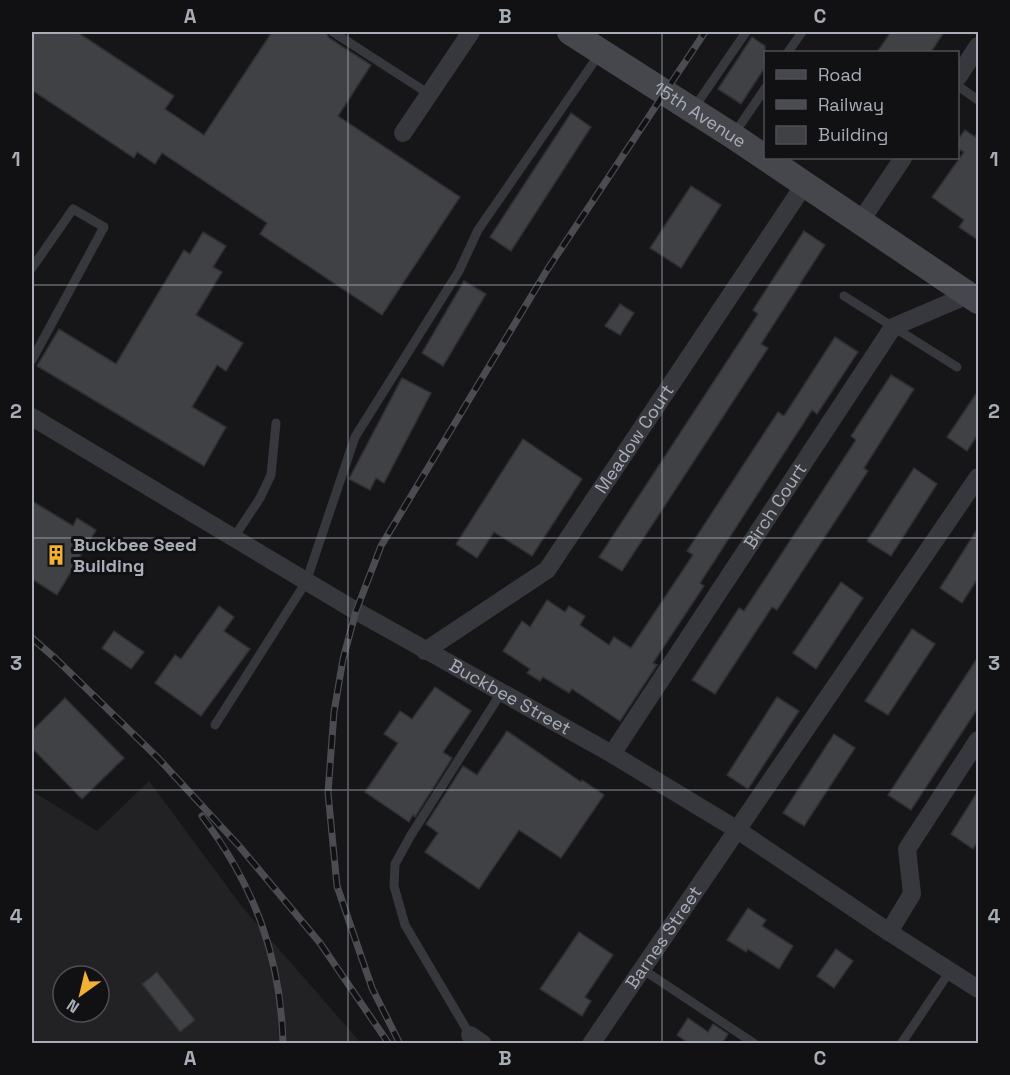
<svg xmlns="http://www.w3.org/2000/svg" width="1010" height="1075" font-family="'Space Grotesk',sans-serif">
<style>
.built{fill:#222225;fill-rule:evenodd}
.building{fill:#404145;stroke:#303034;stroke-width:1.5}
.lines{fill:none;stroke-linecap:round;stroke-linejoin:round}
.service{stroke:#37383d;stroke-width:9}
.minor{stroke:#37383d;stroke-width:18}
.secondary{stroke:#45474d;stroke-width:26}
.rail-casing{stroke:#4a4c52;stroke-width:7}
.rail{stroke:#111113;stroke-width:4.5;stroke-dasharray:14;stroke-linecap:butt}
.grid{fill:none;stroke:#a8adb8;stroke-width:1.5;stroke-opacity:0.55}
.labels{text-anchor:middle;stroke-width:6;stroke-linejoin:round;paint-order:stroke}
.street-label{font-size:18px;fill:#a8adb8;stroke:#111113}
.poi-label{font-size:18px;font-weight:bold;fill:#a8adb8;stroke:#111113;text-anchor:start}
.neatline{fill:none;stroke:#a8adb8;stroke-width:2}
.grid-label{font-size:20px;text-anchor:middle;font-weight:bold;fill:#a8adb8}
</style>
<rect width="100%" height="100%" fill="#161618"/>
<path class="built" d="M 149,781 L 243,908 L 361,1043 L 32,1043 L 32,791 L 97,831 ZM 63,976 L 99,976 L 99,1012 L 63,1012 Z"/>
<g class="building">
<polygon points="32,32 77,32 174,96 165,109 204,135 272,32 326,32 329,38 371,65 338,116 460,197 382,315 260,234 267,223 162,153 155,164 137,152 134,158 32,90"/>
<polygon points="891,32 944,32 931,52 877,52"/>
<polygon points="752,37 765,46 765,67 741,104 718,89"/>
<polygon points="571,113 591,127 511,251 490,237"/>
<polygon points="965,130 975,137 978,131 978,240 959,227 964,220 932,197 964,152 957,148 957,141"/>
<polygon points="691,186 721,205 681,268 650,248"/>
<polygon points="804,231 825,245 761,344 768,348 622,571 599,557 758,314 753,310"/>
<polygon points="203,232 226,246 213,267 222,272 196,315 243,343 226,371 217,365 192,407 226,427 204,466 37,366 59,329 116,364 184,250 190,254"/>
<polygon points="464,281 486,294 443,366 422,353"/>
<polygon points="620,304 634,313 620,335 605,326"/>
<polygon points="835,337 858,352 817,414 812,410 700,583 704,586 653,663 657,665 620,721 572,689 569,693 543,677 540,681 527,673 530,669 503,651 522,621 530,627 547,600 565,612 569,606 585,616 580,625 609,645 614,637 631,648 693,555 687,551 727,490 778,412 784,416"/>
<polygon points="891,375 914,389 864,468 868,471 777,610 772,607 715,694 692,680 739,608 744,611 856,440 851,436"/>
<polygon points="402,378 431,393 384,483 376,478 370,490 349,479"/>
<polygon points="978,391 978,434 967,451 947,437"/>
<polygon points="523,439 582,479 532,556 494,532 477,558 456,544"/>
<polygon points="914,468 937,484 891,556 867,541"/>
<polygon points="32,501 73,526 77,518 96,530 57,595 32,579"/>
<polygon points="978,528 978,578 962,603 940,588"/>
<polygon points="841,582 863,598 816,669 793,653"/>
<polygon points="219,606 234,617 224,631 250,649 201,716 155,683 175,655 181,659"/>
<polygon points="912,629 935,644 888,715 865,701"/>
<polygon points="114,631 144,652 131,669 102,648"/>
<polygon points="978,657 978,708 911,810 888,795"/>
<polygon points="435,687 471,711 443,752 452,758 415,817 413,815 409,822 365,792 398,743 384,734 400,711 412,719"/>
<polygon points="777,697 799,711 748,789 727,775"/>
<polygon points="65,698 124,758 82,799 32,748 32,731"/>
<polygon points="507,731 581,782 582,780 604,795 561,858 519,830 479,889 425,852 438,833 426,824 463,766 477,775"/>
<polygon points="834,734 855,748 804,826 783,813"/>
<polygon points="978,791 978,841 973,849 951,834"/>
<polygon points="748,908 766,920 762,926 793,946 779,969 748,949 746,952 727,940"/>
<polygon points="579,932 613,955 585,997 591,1001 582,1016 540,989"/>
<polygon points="836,949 853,961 834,988 817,976"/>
<polygon points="157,972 195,1020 180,1032 142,984"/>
<polygon points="688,1018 708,1032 713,1024 728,1034 723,1042 725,1044 690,1044 677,1035"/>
</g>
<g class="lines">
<g class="service">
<polyline points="333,32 429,94"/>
<polyline points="788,52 802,32"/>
<polyline points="958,86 978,100"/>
<polyline points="694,108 746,32"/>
<polyline points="734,134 766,87"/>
<polyline points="32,268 73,209 104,227 32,360"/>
<polyline points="844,296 957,367"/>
<polyline points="233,539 260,498 271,475 276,423"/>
<polyline points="215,725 306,582 355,437 459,271 478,230 600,53"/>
<polyline points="642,969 755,1044"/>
<polyline points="470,1035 405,925 394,886 395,864 411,835 501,693"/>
<polyline points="901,1044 950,971"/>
</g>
<g class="minor">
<polyline points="958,77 978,46"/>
<polyline points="403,133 471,32"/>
<polyline points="860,222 903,158"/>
<path id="s1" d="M 32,417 L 356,611 L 612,754 L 736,829 L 889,932 L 978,989"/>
<path id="s2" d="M 425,651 L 547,570 L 804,185"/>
<path id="s3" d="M 612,754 L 893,327 L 968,295"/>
<polyline points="889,932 912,894 907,849 978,740"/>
<polyline points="470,1035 483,1044"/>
<path id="s4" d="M 591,1044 L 978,477"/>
</g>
<path class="secondary" id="s5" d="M 570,32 L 733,136 L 978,301"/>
<g class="rail-casing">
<g id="rail">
<polyline points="32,638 56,659 158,758 240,847 320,943 389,1044"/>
<path d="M 202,816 C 254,885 281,957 283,1044"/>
<polyline points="400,1044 372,988 337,886 328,793 334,712 343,659 356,611 381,546 547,270 705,32"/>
</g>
</g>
<use href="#rail" class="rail"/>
</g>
<path class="grid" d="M 348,32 L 348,1044M 662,32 L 662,1044M 32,285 L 978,285M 32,538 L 978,538M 32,790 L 978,790"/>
<defs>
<g id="building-bare" transform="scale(1.62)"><path d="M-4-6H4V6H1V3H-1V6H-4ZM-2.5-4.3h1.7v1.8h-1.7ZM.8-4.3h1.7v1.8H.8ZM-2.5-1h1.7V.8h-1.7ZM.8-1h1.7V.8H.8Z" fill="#f2b134" stroke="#111113" stroke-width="2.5" paint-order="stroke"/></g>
</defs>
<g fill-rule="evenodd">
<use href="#building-bare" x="56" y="555"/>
</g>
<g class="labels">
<g class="street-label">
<text dy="6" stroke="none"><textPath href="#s5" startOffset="154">15th Avenue</textPath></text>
<text dy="6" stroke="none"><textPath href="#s2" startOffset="304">Meadow Court</textPath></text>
<text dy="6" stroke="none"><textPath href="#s3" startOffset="297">Birch Court</textPath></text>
<text dy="6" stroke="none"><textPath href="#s1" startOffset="554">Buckbee Street</textPath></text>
<text dy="6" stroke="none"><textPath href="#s4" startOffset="129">Barnes Street</textPath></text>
</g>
<g class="poi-label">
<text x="73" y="551">Buckbee Seed<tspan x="73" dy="21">Building</tspan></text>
</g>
</g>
<rect width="1010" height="1075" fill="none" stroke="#111113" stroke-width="66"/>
<rect x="764" y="51" width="195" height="108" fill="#111113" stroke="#4d4f55" stroke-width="1.5"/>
<rect x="776" y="70" width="30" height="9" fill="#45474d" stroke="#4d4f55" stroke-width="1.5"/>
<text x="818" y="81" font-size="18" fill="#a8adb8">Road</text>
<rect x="776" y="100" width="30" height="9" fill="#4a4c52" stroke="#4d4f55" stroke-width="1.5"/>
<text x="818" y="111" font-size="18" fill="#a8adb8">Railway</text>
<rect x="776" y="126" width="30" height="18" fill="#404145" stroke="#4d4f55" stroke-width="1.5"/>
<text x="818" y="141" font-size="18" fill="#a8adb8">Building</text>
<g transform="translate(81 994) rotate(214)"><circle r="28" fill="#111113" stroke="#4d4f55" stroke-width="1.5"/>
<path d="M0-4.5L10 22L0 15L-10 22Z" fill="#f2b134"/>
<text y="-9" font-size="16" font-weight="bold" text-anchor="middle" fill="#a8adb8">N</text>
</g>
<rect x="33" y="33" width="944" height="1009" class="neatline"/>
<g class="grid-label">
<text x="190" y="23">A</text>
<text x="505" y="23">B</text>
<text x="820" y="23">C</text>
<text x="16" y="166">1</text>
<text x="994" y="166">1</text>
<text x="16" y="418">2</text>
<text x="994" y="418">2</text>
<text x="16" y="670">3</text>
<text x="994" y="670">3</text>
<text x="16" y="923">4</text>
<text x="994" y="923">4</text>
<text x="190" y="1065">A</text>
<text x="505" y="1065">B</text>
<text x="820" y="1065">C</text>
</g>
</svg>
